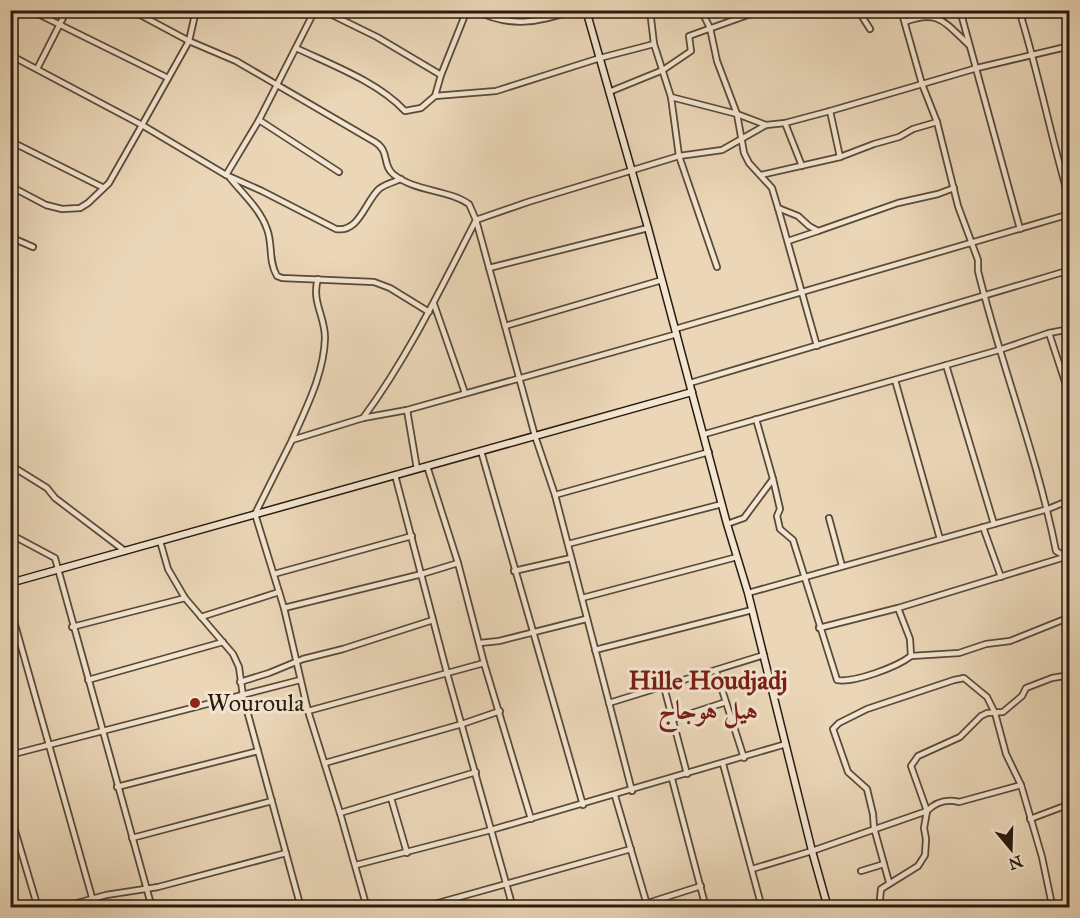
<svg xmlns="http://www.w3.org/2000/svg" width="1080" height="918" font-family="'IM FELL Great Primer',Amiri,serif">
<style>
.lines{fill:none;stroke-linecap:round;stroke-linejoin:round}
.street-casing{stroke:#5a4938;stroke-width:8}
.secondary-casing{stroke:#2a1a0d;stroke-width:9}
.street{stroke:#f2e5d1;stroke-width:4.5}
.secondary{stroke:#f2e5d1;stroke-width:6}
.poi-dot{fill:#8f2418;stroke:#f2e5d1;stroke-width:2}
.labels{text-anchor:middle;stroke-width:6;stroke-linejoin:round;paint-order:stroke}
.poi-label{font-size:24px;fill:#2a1a0d;stroke:#f2e5d1;text-anchor:start}
.neighbourhood-label{font-size:26px;font-weight:bold;fill:#7a1f14;stroke:#f2e5d1}
</style>
<rect width="100%" height="100%" fill="#ebd7b8"/>
<filter id="stains"><feTurbulence type="fractalNoise" baseFrequency=".00333" numOctaves="4"/><feColorMatrix values="0 0 0 0 .2 0 0 0 0 .09 0 0 0 0 .02 0 0 0 .5 -.17"/></filter>
<radialGradient id="worn" r=".72"><stop offset=".6" stop-color="#630" stop-opacity="0"/><stop offset="1" stop-color="#630" stop-opacity=".3"/></radialGradient>
<g class="lines">
<g class="street-casing">
<g id="street">
<polyline points="30,10 168,78"/>
<path d="M 131,10 L 189,41 L 236,61 L 375,142 C 390,151 382,165 393,174 C 415,192 447,189 469,204 L 476,220 L 535,436 L 555,495 L 632,791"/>
<polyline points="322,10 377,37 441,75 435,96"/>
<path d="M 475,10 C 509,28 539,23 574,10"/>
<polyline points="650,10 654,44 671,97 679,156 717,267"/>
<polyline points="701,10 710,28 717,61 737,114 744,153 749,163 772,188 778,208 798,216 809,226 818,231 898,203 938,194 954,188"/>
<polyline points="858,10 870,29"/>
<path d="M 901,10 L 922,84 L 937,122 L 958,206 L 978,260 L 978,271 C 1001,365 1037,455 1056,551 L 1070,559"/>
<polyline points="960,10 1020,229"/>
<path d="M 1019,10 C 1039,74 1051,138 1070,202"/>
<path d="M 905,22 C 939,9 945,23 969,45"/>
<path d="M 296,48 C 332,65 378,82 405,111 L 421,108 L 435,96 L 496,91 L 600,58 L 654,44"/>
<path d="M 10,55 L 142,125 L 226,175 L 262,191 L 336,229 C 359,233 365,202 379,189 C 385,184 394,182 401,179"/>
<polyline points="37,69 67,10"/>
<polyline points="441,75 467,10"/>
<polyline points="609,92 663,70 691,51 689,36 759,11 773,10"/>
<polyline points="671,97 737,114 766,125"/>
<polyline points="830,111 840,157"/>
<polyline points="259,120 339,172"/>
<polyline points="785,123 802,166"/>
<polyline points="10,141 102,187"/>
<polyline points="226,175 259,120 315,10"/>
<polyline points="761,175 840,157 874,144 899,137 913,129 937,122"/>
<path d="M 230,178 C 243,194 260,209 267,229 C 273,244 268,261 277,276 L 282,278 L 374,282 L 390,288 L 429,312"/>
<polyline points="10,186 46,205 62,209 80,208 88,203 109,183 142,125 189,41 196,10"/>
<polyline points="778,208 817,346"/>
<polyline points="10,237 33,247"/>
<polyline points="788,241 818,231"/>
<polyline points="489,268 648,228"/>
<polyline points="434,304 465,393"/>
<polyline points="505,326 662,280"/>
<polyline points="675,329 1070,214"/>
<polyline points="1049,333 1070,397"/>
<polyline points="946,365 994,524"/>
<polyline points="895,380 940,539"/>
<polyline points="690,383 1070,270"/>
<polyline points="407,410 417,469"/>
<path d="M 363,418 C 408,357 441,288 476,220 L 528,202 L 679,156 L 722,150 L 766,125 L 785,123 L 830,111 L 977,68 L 1070,46"/>
<polyline points="705,434 999,350 1049,333 1070,329"/>
<path d="M 292,440 C 306,408 324,374 325,338 C 325,316 311,301 318,279"/>
<polyline points="481,451 583,805"/>
<polyline points="10,465 47,488 55,498 125,551"/>
<polyline points="427,466 458,563 484,663 531,819"/>
<polyline points="395,475 447,673 513,908"/>
<path d="M 773,479 L 780,509 L 777,516 L 780,529 L 793,540 L 837,680 C 854,683 897,667 911,656 L 910,639 L 898,608"/>
<polyline points="555,495 709,452"/>
<polyline points="829,518 842,566"/>
<polyline points="727,524 744,518 773,479 756,419"/>
<polyline points="983,527 1001,577"/>
<polyline points="10,534 55,558 152,908"/>
<polyline points="160,541 168,569 185,598 233,654 239,667 243,696 301,908"/>
<polyline points="568,544 722,504"/>
<polyline points="514,571 571,558"/>
<polyline points="274,574 412,536"/>
<polyline points="748,593 1048,509 1070,500"/>
<polyline points="582,598 737,557"/>
<polyline points="10,607 95,908"/>
<polyline points="284,608 422,574 458,563"/>
<polyline points="201,617 279,592"/>
<polyline points="72,627 185,598"/>
<polyline points="819,628 898,608 1065,557"/>
<polyline points="480,643 499,641 586,619"/>
<polyline points="595,650 752,610"/>
<polyline points="911,656 959,653 986,644 1010,641 1070,617"/>
<polyline points="716,671 744,758"/>
<polyline points="88,680 223,642"/>
<polyline points="240,682 269,673 303,659 343,649 433,620"/>
<polyline points="664,687 687,774"/>
<polyline points="609,703 764,655"/>
<polyline points="308,711 484,663"/>
<polyline points="674,719 726,702"/>
<polyline points="10,755 300,680"/>
<polyline points="325,763 462,724 500,711"/>
<polyline points="723,764 762,908"/>
<polyline points="672,779 706,908"/>
<polyline points="117,787 258,751"/>
<polyline points="615,796 648,908"/>
<polyline points="391,798 407,853"/>
<polyline points="340,813 476,772"/>
<polyline points="10,814 38,908"/>
<polyline points="1030,819 1070,804"/>
<polyline points="132,838 272,801"/>
<polyline points="356,865 491,830 786,744"/>
<path d="M 752,869 L 812,851 L 927,811 C 936,802 947,799 959,802 L 1021,785"/>
<polyline points="861,871 884,864"/>
<polyline points="889,882 874,828 873,814 867,789 848,772 833,729 839,723 867,709 954,680 964,678 987,697 995,713 1006,754 1021,785 1042,857 1052,905"/>
<polyline points="59,908 106,895 158,887 286,853"/>
<polyline points="367,908 340,813 308,711 284,608 255,514 292,440 363,418 407,410 677,334"/>
<polyline points="420,908 631,849"/>
<polyline points="632,908 701,886"/>
<polyline points="813,908 827,903"/>
<polyline points="879,908 881,889 918,866 925,855 926,839 924,828 927,811 911,766 918,756 960,737 981,716 987,713 1003,712 1022,696 1026,688 1052,678 1070,675"/>
<polyline points="1027,908 1070,903"/>
</g>
</g>
<g class="secondary-casing">
<g id="secondary">
<polyline points="586,10 648,228 727,524 748,593 812,851 828,908"/>
<polyline points="10,583 692,392"/>
</g>
</g>
<use href="#street" class="street"/>
<use href="#secondary" class="secondary"/>
</g>
<circle class="poi-dot" cx="195" cy="703" r="6"/>
<g class="labels">
<g class="poi-label">
<text x="207" y="711">Wouroula</text>
</g>
<g class="neighbourhood-label">
<text x="708" y="689">Hille Houdjadj<tspan x="708" dy="30">هيل هوجاج</tspan></text>
</g>
</g>
<rect width="1080" height="918" fill="none" stroke="#ebd7b8" stroke-width="36"/>
<rect x="12" y="12" width="1056" height="894" fill="none" stroke="#2a1a0d" stroke-width="3"/>
<rect x="18" y="18" width="1044" height="882" fill="none" stroke="#2a1a0d" stroke-width="1.5"/>
<g transform="translate(1011 849) rotate(161)" stroke="#f2e5d1" stroke-width="4.5" paint-order="stroke">
<path d="M0-4.5L10 22L0 15L-10 22Z" fill="#2a1a0d"/>
<text y="-9" font-size="16" font-weight="bold" text-anchor="middle" fill="#2a1a0d">N</text>
</g>
<rect width="100%" height="100%" filter="url(#stains)"/>
<rect width="100%" height="100%" fill="url(#worn)"/>
</svg>
